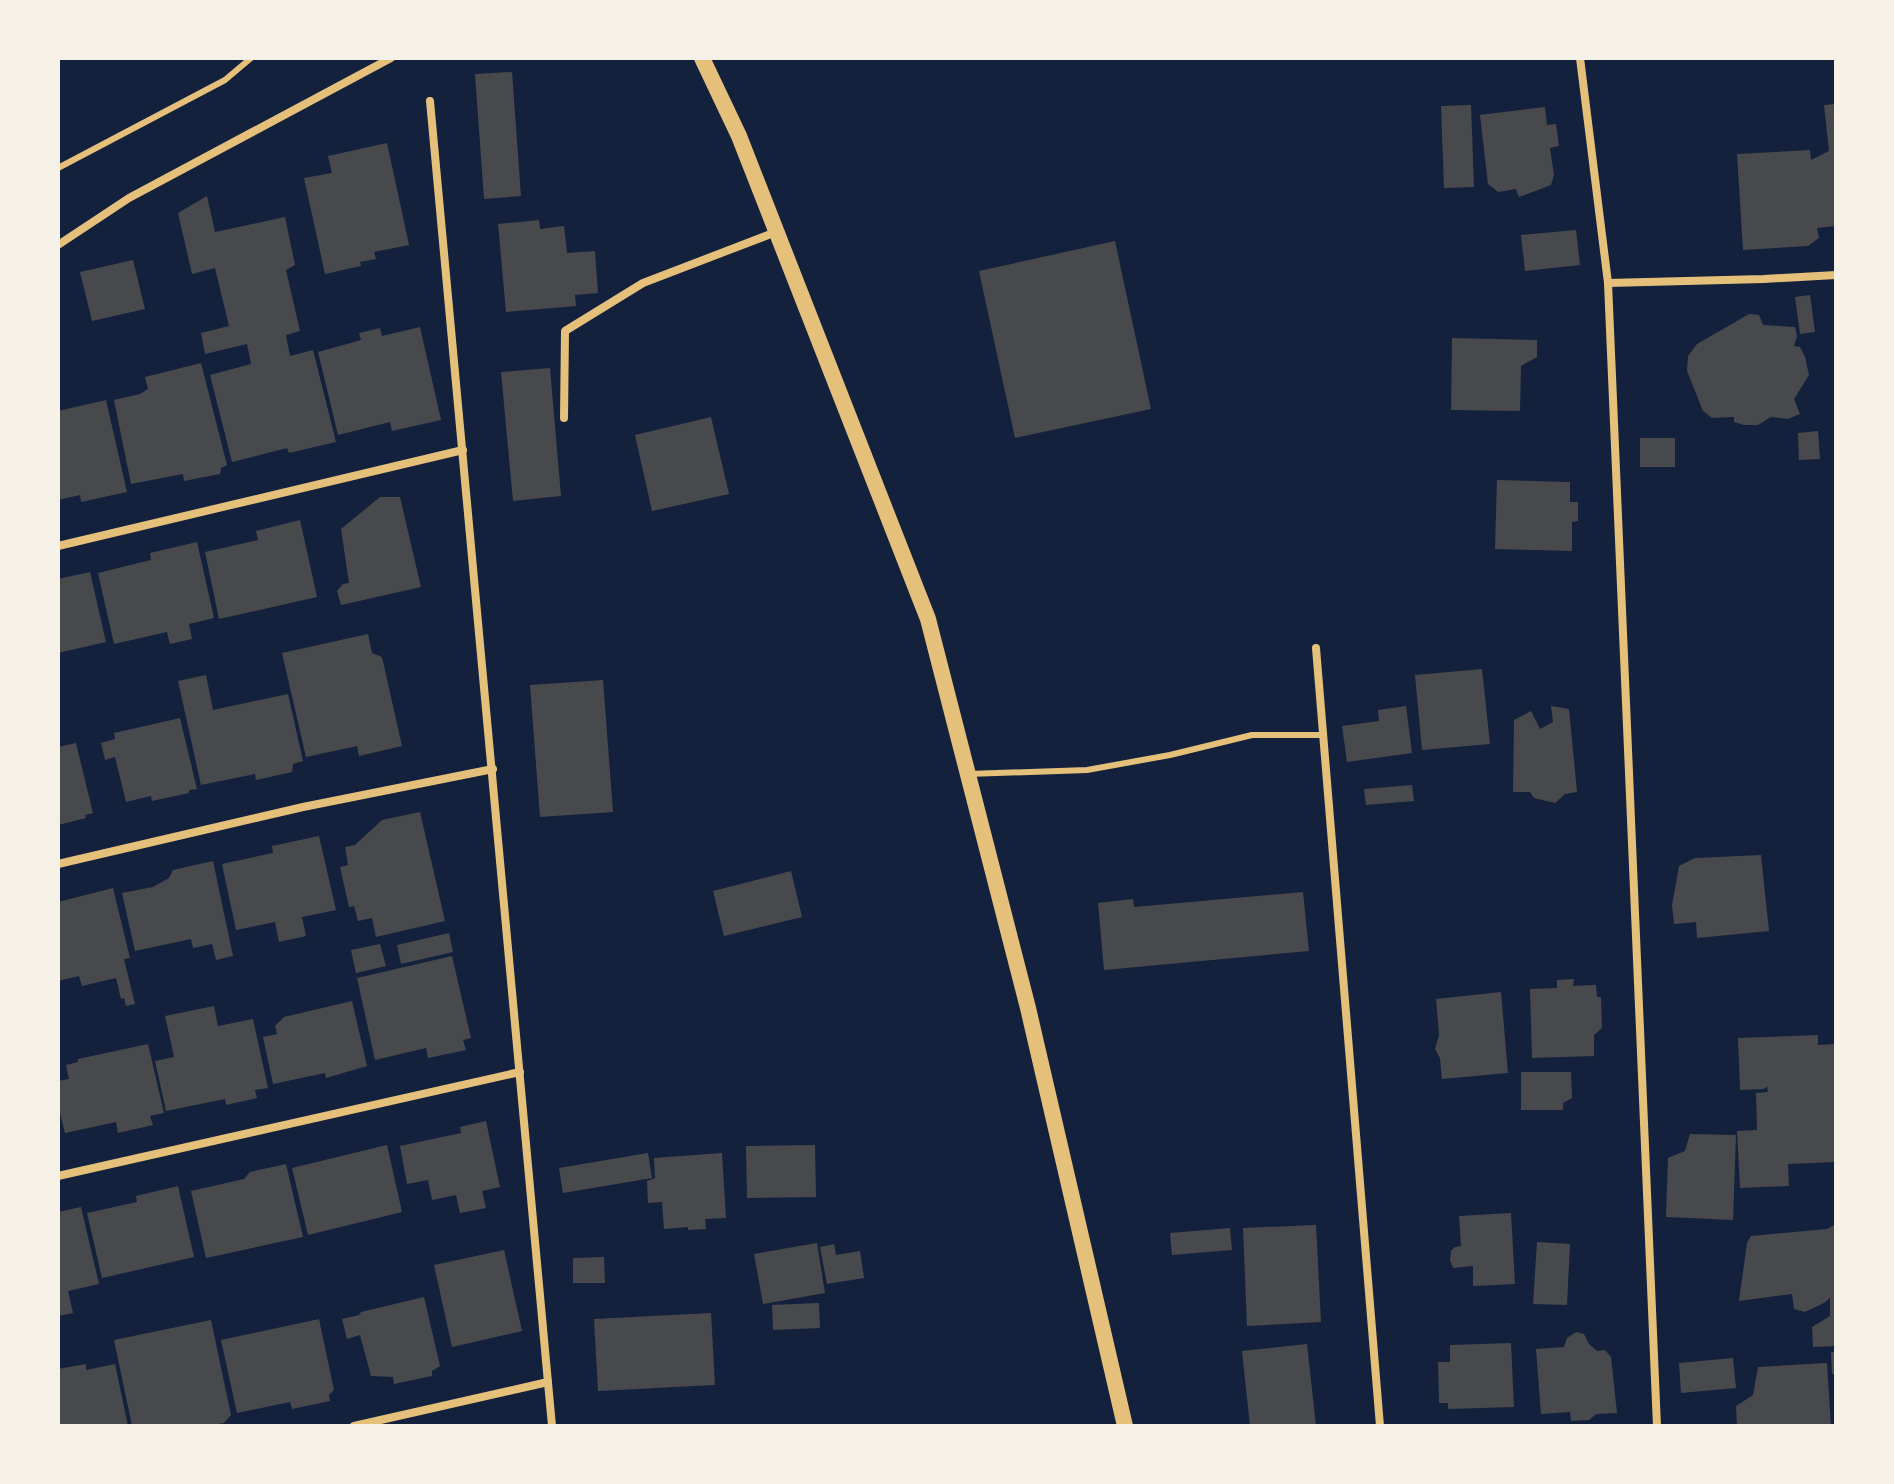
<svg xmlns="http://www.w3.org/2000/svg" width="1894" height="1484" font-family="Raleway,sans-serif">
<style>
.building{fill:#48494c}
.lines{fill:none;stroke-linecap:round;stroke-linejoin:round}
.service{stroke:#e5c07b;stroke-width:6}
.minor{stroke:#e5c07b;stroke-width:8}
.secondary{stroke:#e5c07b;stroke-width:16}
</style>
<rect width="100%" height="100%" fill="#14213d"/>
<g class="building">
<polygon points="512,72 521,196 484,199 475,74"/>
<polygon points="1836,104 1836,226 1817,228 1819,238 1808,246 1743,250 1737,154 1810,150 1811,160 1829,151 1824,105"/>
<polygon points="1471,105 1474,187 1444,188 1441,106"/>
<polygon points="1545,107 1547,125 1556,124 1559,146 1550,148 1554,175 1551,185 1519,197 1516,189 1498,192 1488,184 1480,115"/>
<polygon points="387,143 409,245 374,252 376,259 360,262 361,266 325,274 304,178 332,173 328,156"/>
<polygon points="207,196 215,232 285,217 295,265 286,270 300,331 286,335 290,356 313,350 336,442 289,453 287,448 232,462 210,375 251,364 247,344 205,354 201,333 229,326 215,268 192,274 178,213"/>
<polygon points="539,220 540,229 564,226 567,253 595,251 598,293 575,295 576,306 506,312 498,224"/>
<polygon points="1576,230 1580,265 1525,271 1521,235"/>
<polygon points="1115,241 1151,409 1015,438 979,271"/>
<polygon points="133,260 145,309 92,321 80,272"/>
<polygon points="1810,295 1815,332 1800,334 1795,297"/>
<polygon points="1749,314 1759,315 1763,325 1795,327 1797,336 1794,346 1800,347 1805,357 1809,375 1794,399 1800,414 1788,419 1771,417 1758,425 1744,425 1734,422 1734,417 1712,418 1703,411 1687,371 1688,356 1697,344"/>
<polygon points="420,327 441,420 392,431 390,422 338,435 318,352 361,340 359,333 380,328 382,336"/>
<polygon points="1452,338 1537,340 1537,357 1521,366 1520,411 1451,410"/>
<polygon points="201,363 227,465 221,468 220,474 184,481 183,474 131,484 114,400 140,394 148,389 145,377"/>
<polygon points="550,368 561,496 513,501 501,372"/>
<polygon points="106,400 127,492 81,502 80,495 58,500 58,411"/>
<polygon points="711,417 729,494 652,511 635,435"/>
<polygon points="1818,431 1820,459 1799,460 1798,433"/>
<rect x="1640" y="438" width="35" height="29"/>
<polygon points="1497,480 1570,482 1570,502 1578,502 1578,521 1572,522 1572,551 1495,549"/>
<polygon points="380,497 400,497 421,587 341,605 337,591 343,584 349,583 341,529"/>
<polygon points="300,520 317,597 219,619 205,552 258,540 256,531"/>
<polygon points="197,542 214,618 189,624 192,639 170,644 167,632 114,644 98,573 151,560 150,553"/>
<polygon points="90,572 106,642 58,653 58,579"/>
<polygon points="368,634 372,653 382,657 402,746 359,756 357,746 306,757 282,653"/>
<polygon points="1482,669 1490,744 1422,750 1415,675"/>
<polygon points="206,675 213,710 288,694 303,761 293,764 292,772 256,780 255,774 201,785 178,681"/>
<polygon points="603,680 613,812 540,817 530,685"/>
<polygon points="1406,706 1412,753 1347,762 1342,726 1379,721 1378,710"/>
<polygon points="1551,706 1569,709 1577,792 1565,794 1555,803 1534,798 1530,792 1513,792 1514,720 1531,711 1540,729 1553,722"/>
<polygon points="180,718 197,789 189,790 189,793 152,801 151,796 126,802 115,757 105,760 101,743 115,739 114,733"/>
<polygon points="76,743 93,813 85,815 86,818 58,825 58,747"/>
<polygon points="1412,785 1414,801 1366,805 1364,789"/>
<polygon points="420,812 445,921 376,937 372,918 358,921 354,906 349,907 340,867 348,865 345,847 355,845 382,820"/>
<polygon points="319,836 336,910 302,917 306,936 279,942 275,922 236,930 222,864 273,853 272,846"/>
<polygon points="1761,855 1769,931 1697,938 1696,922 1674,924 1672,905 1679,866 1695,858"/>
<polygon points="213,861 233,956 216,960 212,944 193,948 191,939 135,951 122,893 153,887 169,878 173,870"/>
<polygon points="791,871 802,917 724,936 713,891"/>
<polygon points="113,888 130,958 124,959 135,1004 126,1006 124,998 121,999 116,978 82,986 79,976 58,981 58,902"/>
<polygon points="1303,892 1309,951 1104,970 1098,903 1133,899 1134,907"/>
<polygon points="449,933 453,952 401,964 397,945"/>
<polygon points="380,944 386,966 356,973 351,950"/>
<polygon points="452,956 471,1038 463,1040 466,1050 428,1058 426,1048 375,1060 357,978"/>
<polygon points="1574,979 1573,986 1596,985 1597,997 1601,997 1602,1028 1594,1035 1594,1056 1532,1058 1530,989 1557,988 1557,980"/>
<polygon points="1501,992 1508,1073 1442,1079 1440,1058 1435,1049 1439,1035 1436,999"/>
<polygon points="352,1001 367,1066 326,1078 325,1073 273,1084 263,1037 277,1034 275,1026 284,1017"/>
<polygon points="214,1006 218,1026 253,1019 268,1088 255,1090 257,1098 226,1105 225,1099 166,1111 155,1061 174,1057 165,1016"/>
<polygon points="1818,1035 1818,1045 1836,1044 1836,1162 1788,1164 1789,1186 1740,1188 1737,1131 1757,1130 1756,1093 1768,1092 1767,1086 1764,1089 1740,1090 1738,1038"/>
<polygon points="148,1044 164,1113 150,1116 153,1125 118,1133 116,1122 65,1133 58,1105 58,1081 69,1079 66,1065 78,1062 78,1059"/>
<polygon points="1521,1072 1571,1072 1572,1098 1563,1103 1563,1110 1521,1110"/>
<polygon points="486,1121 500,1187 482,1191 486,1208 460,1213 456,1195 432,1200 428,1180 407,1184 400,1146 461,1133 460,1127"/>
<polygon points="1690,1134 1736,1135 1733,1220 1666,1217 1668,1158 1685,1151"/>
<polygon points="387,1145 402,1212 308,1235 292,1168"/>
<polygon points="815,1145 816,1197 747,1198 746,1146"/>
<polygon points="648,1153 652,1178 563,1193 559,1168"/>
<polygon points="722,1153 726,1218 705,1219 706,1229 688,1230 688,1227 664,1229 662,1202 648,1203 647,1181 655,1178 654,1158"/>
<polygon points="286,1164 303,1237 206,1258 191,1191 244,1179 250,1172"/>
<polygon points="178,1186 194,1257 102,1278 87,1213 137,1202 136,1196"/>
<polygon points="81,1207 99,1284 68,1291 73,1313 58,1316 58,1212"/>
<polygon points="1511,1213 1515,1284 1473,1286 1473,1266 1453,1268 1450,1260 1451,1251 1455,1247 1461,1246 1459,1216"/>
<polygon points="1836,1224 1836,1346 1813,1347 1812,1327 1830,1316 1830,1298 1824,1303 1805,1312 1794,1309 1792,1294 1739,1301 1747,1243 1751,1236 1827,1229"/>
<polygon points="1316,1225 1321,1322 1247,1326 1243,1228"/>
<polygon points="1230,1228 1232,1250 1172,1255 1170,1233"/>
<polygon points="1537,1242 1570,1244 1567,1305 1533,1304"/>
<polygon points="817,1243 825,1293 763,1304 754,1254"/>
<polygon points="834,1244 836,1255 860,1251 864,1278 827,1284 820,1247"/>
<polygon points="504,1250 522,1331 452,1347 434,1265"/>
<polygon points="604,1257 605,1283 573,1283 573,1258"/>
<polygon points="424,1297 440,1366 432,1371 432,1376 394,1384 393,1377 371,1376 360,1335 347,1339 342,1319 359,1315 361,1312"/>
<polygon points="819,1303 820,1328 773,1330 772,1305"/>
<polygon points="711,1313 715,1385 598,1391 594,1319"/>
<polygon points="319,1319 334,1390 329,1395 330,1401 292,1409 290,1402 237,1413 221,1340"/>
<polygon points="211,1320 231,1415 224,1423 208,1426 132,1426 114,1340"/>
<polygon points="1576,1332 1584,1334 1589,1344 1597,1351 1605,1350 1611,1357 1617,1413 1596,1414 1589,1420 1571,1421 1570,1412 1541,1414 1536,1349 1564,1347 1567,1338"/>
<polygon points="1511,1343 1514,1407 1448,1409 1448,1403 1439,1403 1438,1362 1450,1362 1450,1345"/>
<polygon points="1307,1344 1316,1426 1250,1426 1242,1351"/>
<polygon points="1831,1352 1836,1352 1836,1374 1832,1374"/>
<polygon points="1733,1358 1736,1388 1681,1393 1679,1363"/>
<polygon points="1827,1363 1831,1426 1737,1426 1736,1406 1753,1395 1758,1367"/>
<polygon points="86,1364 86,1370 115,1364 128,1426 58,1426 58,1369"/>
</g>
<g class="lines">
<g class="service">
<polyline points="58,168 225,80 251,58"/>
<polyline points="968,774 1087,770 1170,755 1252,735 1324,735"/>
</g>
<g class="minor">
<polyline points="1580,58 1608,283 1657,1426"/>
<polyline points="430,101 552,1426"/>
<polyline points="58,245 129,198 391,58"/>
<polyline points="1608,283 1764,279 1836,275"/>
<polyline points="564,418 565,331 643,283 776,232"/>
<polyline points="58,546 463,450"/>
<polyline points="1316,648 1380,1426"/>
<polyline points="58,864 303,807 493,769"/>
<polyline points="58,1176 520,1072"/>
<polyline points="354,1426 548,1382"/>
</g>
<polyline class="secondary" points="702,58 739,136 928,619 1028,1008 1125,1426"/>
</g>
<rect width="1894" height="1484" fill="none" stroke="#f6f1e7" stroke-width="120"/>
</svg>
